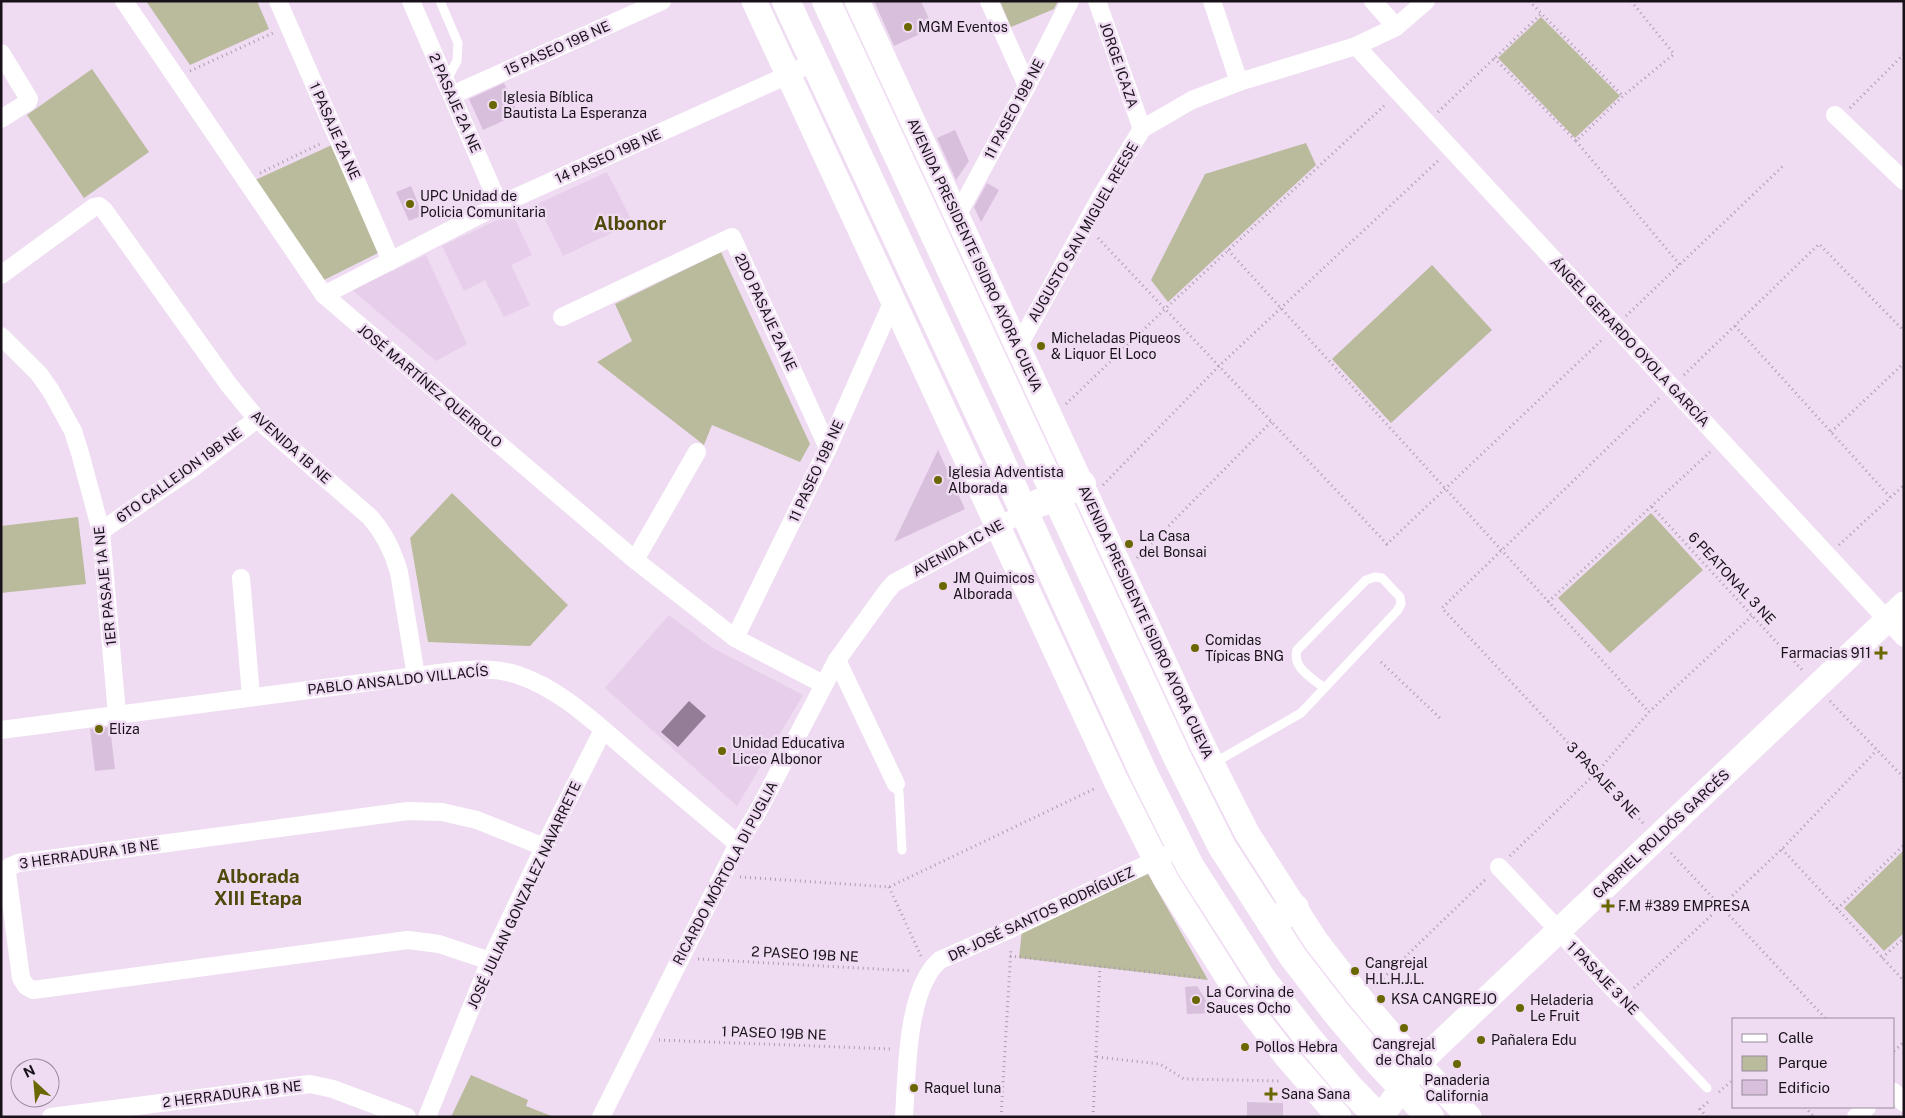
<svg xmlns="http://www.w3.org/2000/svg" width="1905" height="1118" font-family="'Public Sans',sans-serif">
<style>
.built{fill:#e7ceea}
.green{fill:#baba9d}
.water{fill:#937d97}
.building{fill:#d8c0dc}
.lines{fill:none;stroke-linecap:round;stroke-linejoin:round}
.path{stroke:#ab9cae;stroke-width:3;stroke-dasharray:1 4;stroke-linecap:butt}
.lane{stroke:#fff;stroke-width:9}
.street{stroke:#fff;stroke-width:18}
.secondary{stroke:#fff;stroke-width:25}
.primary{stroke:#fff;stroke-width:28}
.poi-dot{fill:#6b6700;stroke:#efdcf2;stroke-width:2}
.labels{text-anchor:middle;stroke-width:5;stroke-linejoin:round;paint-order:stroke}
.poi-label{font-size:14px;fill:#181119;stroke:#efdcf2;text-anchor:start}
.street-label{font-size:14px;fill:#181119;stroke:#efdcf2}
.district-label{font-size:19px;font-weight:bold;fill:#4d4a0a;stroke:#efdcf2}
</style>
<rect width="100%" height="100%" fill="#efdcf2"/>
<g class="built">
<polygon points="607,172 633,223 563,256 537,204"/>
<polygon points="512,213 532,255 511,265 530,305 504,317 485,280 464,291 442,246"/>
<polygon points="426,255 467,344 436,361 352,290"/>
<polygon points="669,615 711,647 803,695 737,806 605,688"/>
</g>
<g class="green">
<polygon points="146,1 257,1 269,29 190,65"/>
<polygon points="1000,1 1058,1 1054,9 1011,27"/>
<polygon points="1541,17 1620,96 1575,138 1498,58"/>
<polygon points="92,69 149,152 84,198 27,115"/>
<polygon points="1306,143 1316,165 1168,302 1151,280 1205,174"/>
<polygon points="334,144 380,252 322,281 253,181"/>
<polygon points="721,252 810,444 800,462 712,425 704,445 597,362 632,341 615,304"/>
<polygon points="1432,265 1492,330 1391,423 1332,359"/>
<polygon points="452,493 568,605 530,646 428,642 410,538"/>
<polygon points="1651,513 1703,570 1610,653 1558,598"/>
<polygon points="78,517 86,584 1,593 1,526"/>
<polygon points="1904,850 1904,933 1884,951 1844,908"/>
<polygon points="1148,874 1208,980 1019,958 1022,930"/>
<polygon points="471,1075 528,1100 526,1106 554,1117 451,1117"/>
</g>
<polygon class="water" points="689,701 706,716 678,747 661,732"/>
<g class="building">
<polygon points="874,1 921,1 933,28 894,46"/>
<polygon points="504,83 518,114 483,130 469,99"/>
<polygon points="955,130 969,161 956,180 937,138"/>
<polygon points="987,183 999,190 981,222 974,207"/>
<polygon points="411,186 423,215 409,221 396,192"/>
<polygon points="938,450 965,509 894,542"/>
<polygon points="110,727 115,769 95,771 90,729"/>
<polygon points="1197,986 1214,1013 1187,1014 1185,987"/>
<polygon points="1247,1102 1283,1103 1283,1117 1247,1117"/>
</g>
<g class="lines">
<g class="path">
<polyline points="1529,1 1623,96"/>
<polyline points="1494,58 1576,141 1623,96 1674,54 1631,1"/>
<polyline points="190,71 275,32"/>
<polyline points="1850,108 1904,54"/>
<polyline points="1438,112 1541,14"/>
<polyline points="1576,141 1680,265"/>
<polyline points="260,173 322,143"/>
<polyline points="1098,238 1387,544 1604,338"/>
<polyline points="1228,250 1649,712"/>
<polyline points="1626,316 1783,166"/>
<polyline points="1735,326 1890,497"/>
<polyline points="1684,375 1819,244 1904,331"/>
<polyline points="1066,404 1165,309 1386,104"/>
<polyline points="1831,432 1904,363"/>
<polyline points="1103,485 1219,366 1440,159"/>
<polyline points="1652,507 1804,672"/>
<polyline points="1839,545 1904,485"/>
<polyline points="1137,558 1271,422"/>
<polyline points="1548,602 1710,452"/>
<polyline points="1381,662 1441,719"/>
<polyline points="1830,701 1904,778"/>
<polyline points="1643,823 1442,608 1659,398"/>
<polyline points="1782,849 1904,981"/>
<polyline points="1671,853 1826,1019"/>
<polyline points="1510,856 1597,772 1649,712 1752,616"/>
<polyline points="740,877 889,887 1096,788"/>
<polyline points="889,887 921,956"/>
<polyline points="1837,909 1904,845"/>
<polyline points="1010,956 1204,978"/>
<polyline points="1882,958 1904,938"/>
<polyline points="698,959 912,971"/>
<polyline points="1376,985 1487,878"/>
<polyline points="1634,988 1782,849 1877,750"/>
<polyline points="659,1040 893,1049"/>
<polyline points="1894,1051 1904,1042"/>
<polyline points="1097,1057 1160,1064 1184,1079 1281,1081"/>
<polyline points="1719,1092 1734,1079"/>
<polyline points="1805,1107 1814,1117"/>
<polyline points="1001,1117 1011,948"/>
<polyline points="1093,1117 1100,966"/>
<polyline points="1707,1117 1700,1109 1709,1101"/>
</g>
<g class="lane">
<polyline points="440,1 458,43 457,61 446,81"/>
<path d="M 1214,763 L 1301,713 L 1397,611 L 1401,604 L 1400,597 L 1382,578 L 1375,577 L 1366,580 L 1297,650 C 1292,668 1312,678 1324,688"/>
<polyline points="896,784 899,793 902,850"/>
<polyline points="1623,999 1707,1088"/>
</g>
<g class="street">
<polyline points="124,1 324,295 635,560 735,638 823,684"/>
<polyline points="278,1 391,261"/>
<polyline points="411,1 499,205"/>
<polyline points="989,1 1027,86"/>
<polyline points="1097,1 1142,129"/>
<polyline points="1212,1 1239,82"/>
<polyline points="1373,1 1396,27"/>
<polyline points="1356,46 1904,638"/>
<polyline points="1,53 29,99 28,102 1,119"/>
<polyline points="452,95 662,1"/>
<polyline points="1835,115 1904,181"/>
<polyline points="957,216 1027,86 1070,1"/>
<path d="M 1,275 L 94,207 L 99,206 L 104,210 L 229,385 L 257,419 L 370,517 C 385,534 393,551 399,572 L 416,676"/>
<polyline points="324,295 499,205 788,75 814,61"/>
<polyline points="562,317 732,237 828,448"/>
<polyline points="1,336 39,374 51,391 73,431 80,453 101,531 117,714"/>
<polyline points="1018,347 1100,198 1142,129 1192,100 1239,82 1356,46 1396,27 1426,1"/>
<polyline points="101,531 194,467 257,419"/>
<polyline points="635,560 697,452"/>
<polyline points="241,578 251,696"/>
<polyline points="735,638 828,448 893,301"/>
<polyline points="837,660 896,784"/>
<path d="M 1,730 L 416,676 C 449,672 487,664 518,675 C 560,689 594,722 627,750 C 664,782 701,813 738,844"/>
<polyline points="1499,867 1623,999"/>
<polyline points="490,961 439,944 408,940 33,990 26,986 21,978 7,873 9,867 18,863 408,811 442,812 477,820 544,847"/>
<polyline points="1894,1092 1904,1103"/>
<polyline points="51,1117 310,1084 333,1089 407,1117"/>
<polyline points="427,1117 490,961 544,847 603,730"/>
<polyline points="601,1117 738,844 757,813 837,660 887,591 894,583 1025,512"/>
<path d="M 904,1117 C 907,1074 906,989 940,960 L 1013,928 L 1166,855"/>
<polyline points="1856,1117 1867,1107"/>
</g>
<g class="secondary">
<polyline points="754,1 1115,779 1166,880 1240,997 1286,1056 1339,1117"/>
<polyline points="857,1 1203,746 1247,833 1316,941 1361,999 1398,1043 1469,1117"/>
<polyline points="1381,1117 1419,1064 1439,1044 1904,604"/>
</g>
<g class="primary">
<polyline points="786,1 995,448 1144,774 1190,866 1263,980 1309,1039 1350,1088 1378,1117"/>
<polyline points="826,1 1177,757 1222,847 1293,957 1338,1015 1377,1061 1430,1117"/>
<polyline points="1039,503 1056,497 1082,484"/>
<polyline points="1271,923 1295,908"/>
</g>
</g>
<g class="poi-dot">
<circle cx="908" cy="27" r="5"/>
<circle cx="493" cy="105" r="5"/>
<circle cx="410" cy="204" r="5"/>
<circle cx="1041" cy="346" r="5"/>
<circle cx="938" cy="480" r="5"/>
<circle cx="1129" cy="544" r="5"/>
<circle cx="943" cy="586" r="5"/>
<circle cx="1195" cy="648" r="5"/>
<path d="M1878.5 645.5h5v5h5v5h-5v5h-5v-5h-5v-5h5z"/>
<circle cx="99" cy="729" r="5"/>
<circle cx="722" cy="751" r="5"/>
<path d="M1605.5 898.5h5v5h5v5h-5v5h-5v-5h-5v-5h5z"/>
<circle cx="1355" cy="971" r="5"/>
<circle cx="1381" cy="999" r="5"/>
<circle cx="1196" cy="1000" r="5"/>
<circle cx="1520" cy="1008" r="5"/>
<circle cx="1404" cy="1028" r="5"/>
<circle cx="1481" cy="1040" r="5"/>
<circle cx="1245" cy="1047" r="5"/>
<circle cx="1457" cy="1064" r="5"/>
<circle cx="914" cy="1088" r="5"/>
<path d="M1268.5 1086.5h5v5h5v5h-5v5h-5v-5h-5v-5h5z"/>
</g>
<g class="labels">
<g class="poi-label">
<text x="918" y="32">MGM Eventos</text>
<text x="503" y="102">Iglesia Bíblica<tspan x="503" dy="16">Bautista La Esperanza</tspan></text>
<text x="420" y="201">UPC Unidad de<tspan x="420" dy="16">Policia Comunitaria</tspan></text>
<text x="1051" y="343">Micheladas Piqueos<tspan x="1051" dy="16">&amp; Liquor El Loco</tspan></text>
<text x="948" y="477">Iglesia Adventista<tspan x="948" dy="16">Alborada</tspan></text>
<text x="1139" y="541">La Casa<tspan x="1139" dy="16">del Bonsai</tspan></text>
<text x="953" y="583">JM Quimicos<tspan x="953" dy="16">Alborada</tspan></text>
<text x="1205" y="645">Comidas<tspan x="1205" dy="16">Típicas BNG</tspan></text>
<text x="1871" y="658" text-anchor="end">Farmacias 911</text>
<text x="109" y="734">Eliza</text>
<text x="732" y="748">Unidad Educativa<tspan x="732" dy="16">Liceo Albonor</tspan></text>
<text x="1618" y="911">F.M #389 EMPRESA</text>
<text x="1365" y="968">Cangrejal<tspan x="1365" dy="16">H.L.H.J.L.</tspan></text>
<text x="1206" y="997">La Corvina de<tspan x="1206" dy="16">Sauces Ocho</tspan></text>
<text x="1391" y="1004">KSA CANGREJO</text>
<text x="1530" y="1005">Heladeria<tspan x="1530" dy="16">Le Fruit</tspan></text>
<text x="1491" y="1045">Pañalera Edu</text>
<text x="1404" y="1049" text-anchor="middle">Cangrejal<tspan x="1404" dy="16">de Chalo</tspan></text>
<text x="1255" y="1052">Pollos Hebra</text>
<text x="1457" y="1085" text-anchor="middle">Panaderia<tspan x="1457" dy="16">California</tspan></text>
<text x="924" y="1093">Raquel luna</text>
<text x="1281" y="1099">Sana Sana</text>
</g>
<g class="street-label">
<text transform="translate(557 48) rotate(-24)" y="5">15 PASEO 19B NE</text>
<text transform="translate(1119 65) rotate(71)" y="5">JORGE ICAZA</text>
<text transform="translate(455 103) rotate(66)" y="5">2 PASAJE 2A NE</text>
<text transform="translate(1014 109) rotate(-62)" y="5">11 PASEO 19B NE</text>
<text transform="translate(335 131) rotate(66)" y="5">1 PASAJE 2A NE</text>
<text transform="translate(608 156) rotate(-24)" y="5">14 PASEO 19B NE</text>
<text transform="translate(1083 232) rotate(-60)" y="5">AUGUSTO SAN MIGUEL REESE</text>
<text transform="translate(975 255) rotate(65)" y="5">AVENIDA PRESIDENTE ISIDRO AYORA CUEVA</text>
<text transform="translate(766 312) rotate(65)" y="5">2DO PASAJE 2A NE</text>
<text transform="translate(1630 342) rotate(47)" y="5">ÁNGEL GERARDO OYOLA GARCÍA</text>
<text transform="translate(430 386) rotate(40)" y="5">JOSÉ MARTÍNEZ QUEIROLO</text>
<text transform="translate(291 447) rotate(42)" y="5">AVENIDA 1B NE</text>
<text transform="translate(816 471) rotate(-65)" y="5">11 PASEO 19B NE</text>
<text transform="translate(179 475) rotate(-36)" y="5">6TO CALLEJON 19B NE</text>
<text transform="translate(958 548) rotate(-29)" y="5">AVENIDA 1C NE</text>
<text transform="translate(1732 578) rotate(47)" y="5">6 PEATONAL 3 NE</text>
<text transform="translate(105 586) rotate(-96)" y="5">1ER PASAJE 1A NE</text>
<text transform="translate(1146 622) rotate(65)" y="5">AVENIDA PRESIDENTE ISIDRO AYORA CUEVA</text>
<text transform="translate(398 680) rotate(-6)" y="5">PABLO ANSALDO VILLACÍS</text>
<text transform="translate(1603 780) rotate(47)" y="5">3 PASAJE 3 NE</text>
<text transform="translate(1661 834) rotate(-43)" y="5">GABRIEL ROLDÓS GARCÉS</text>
<text transform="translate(89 854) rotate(-8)" y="5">3 HERRADURA 1B NE</text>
<text transform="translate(725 873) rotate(-62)" y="5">RICARDO MÓRTOLA DI PUGLIA</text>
<text transform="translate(524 895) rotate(-65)" y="5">JOSÉ JULIAN GONZALEZ NAVARRETE</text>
<text transform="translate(1041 914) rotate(-25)" y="5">DR- JOSÉ SANTOS RODRÍGUEZ</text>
<text transform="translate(805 954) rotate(3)" y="5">2 PASEO 19B NE</text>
<text transform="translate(1603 978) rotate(46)" y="5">1 PASAJE 3 NE</text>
<text transform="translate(774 1033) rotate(2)" y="5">1 PASEO 19B NE</text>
<text transform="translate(232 1094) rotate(-7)" y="5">2 HERRADURA 1B NE</text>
</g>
<g class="district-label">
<text x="630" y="230">Albonor</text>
<text x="258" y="883">Alborada<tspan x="258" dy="22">XIII Etapa</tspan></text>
</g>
</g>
<rect width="1905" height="1118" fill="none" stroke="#181119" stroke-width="5"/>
<rect x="1732" y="1018" width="162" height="90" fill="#efdcf2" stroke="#998b9b"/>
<rect x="1742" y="1034" width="25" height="8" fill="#ffffff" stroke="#998b9b"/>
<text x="1778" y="1043" font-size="15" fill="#181119">Calle</text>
<rect x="1742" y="1056" width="25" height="15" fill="#baba9d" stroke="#998b9b"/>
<text x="1778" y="1068" font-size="15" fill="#181119">Parque</text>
<rect x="1742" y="1080" width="25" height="15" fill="#d8c0dc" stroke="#998b9b"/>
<text x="1778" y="1093" font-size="15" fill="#181119">Edificio</text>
<g transform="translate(35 1083) rotate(334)"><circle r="24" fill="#efdcf2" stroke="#998b9b"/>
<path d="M0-4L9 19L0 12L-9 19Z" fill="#6b6700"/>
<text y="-8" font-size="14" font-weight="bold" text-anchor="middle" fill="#181119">N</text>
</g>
</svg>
